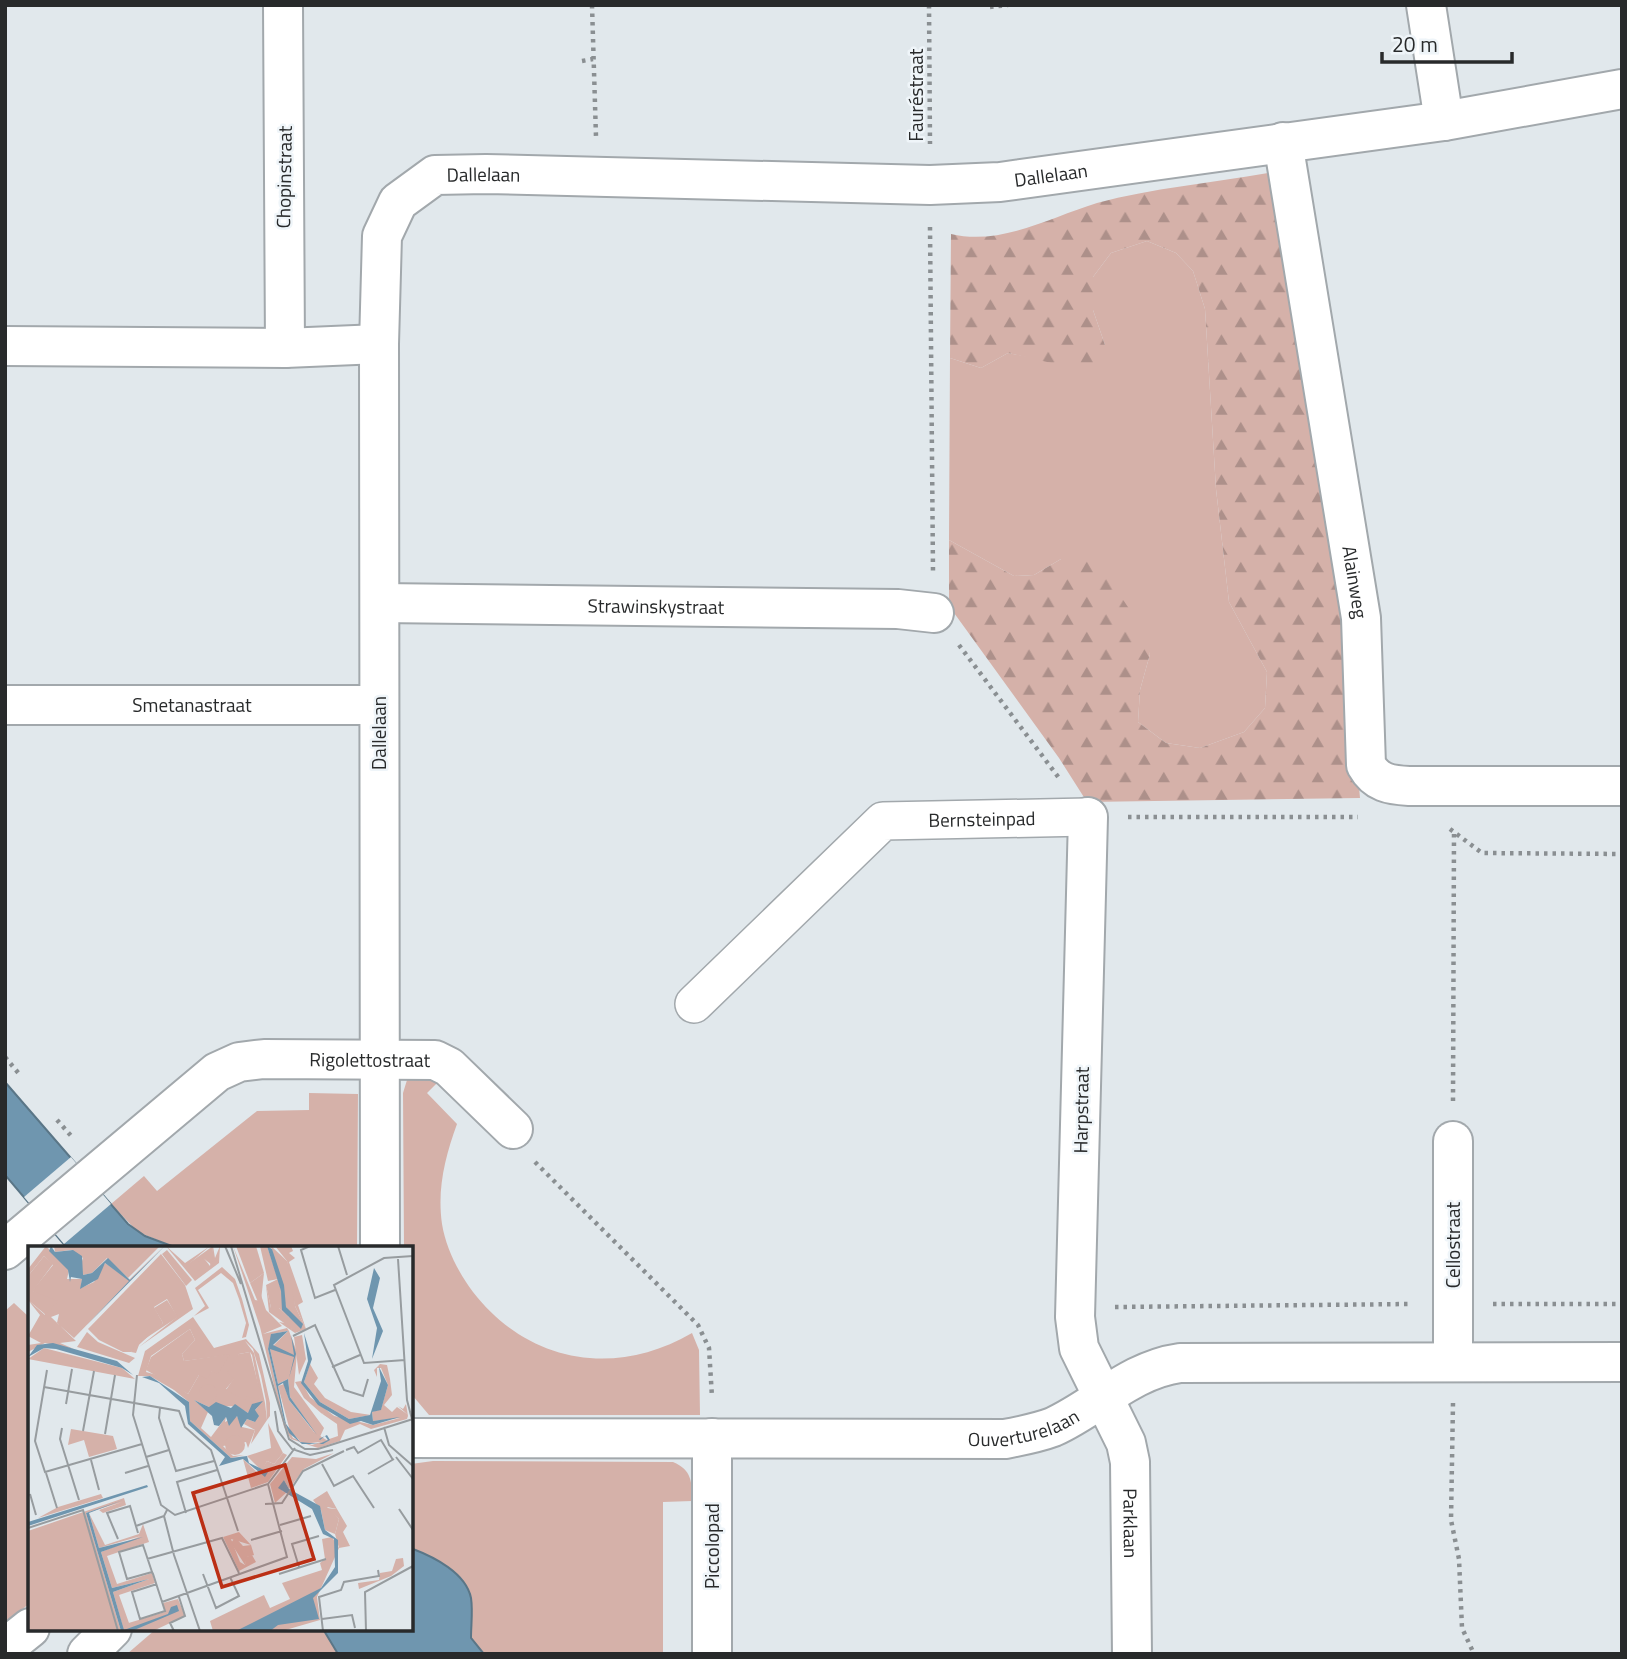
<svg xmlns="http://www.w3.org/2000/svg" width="1627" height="1659" font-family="'Titillium Web',sans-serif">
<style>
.grass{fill:#d5b1a9}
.forest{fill:url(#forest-firs)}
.water{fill:#6f96af;stroke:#5a7687;stroke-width:2}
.pier{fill:#e1e8ec}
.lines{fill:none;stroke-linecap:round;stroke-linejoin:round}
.pedestrian-casing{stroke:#a2a8ac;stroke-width:40}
.minor-casing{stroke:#a2a8ac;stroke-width:42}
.tertiary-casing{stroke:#a2a8ac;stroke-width:42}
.path{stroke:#8a8f92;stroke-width:4.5;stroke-dasharray:3.5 5;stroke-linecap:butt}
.pedestrian{stroke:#fff;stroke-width:37}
.minor{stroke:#fff;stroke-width:38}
.tertiary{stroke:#fff;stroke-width:38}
.labels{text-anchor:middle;stroke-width:5;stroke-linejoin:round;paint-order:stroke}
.street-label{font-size:19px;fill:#282a2b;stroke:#eff5f9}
.inset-road{fill:none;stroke:#979c9f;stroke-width:2}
.view{fill:#bb2f15;fill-opacity:0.15;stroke:#bb2f15;stroke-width:3.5}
.inset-edge{fill:none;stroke:#282a2b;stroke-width:3.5}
</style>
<defs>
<pattern id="forest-firs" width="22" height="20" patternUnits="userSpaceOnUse" patternTransform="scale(1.75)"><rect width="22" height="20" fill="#d5b1a9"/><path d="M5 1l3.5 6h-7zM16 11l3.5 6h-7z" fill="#ad908a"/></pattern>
</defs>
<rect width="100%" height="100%" fill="#e1e8ec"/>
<g class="grass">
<polygon points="1147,241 1176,253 1193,271 1205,309 1216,489 1229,602 1267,672 1265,708 1244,732 1200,748 1166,743 1138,722 1140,690 1150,654 1086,559 1061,559 1034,575 1014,576 949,540 950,358 981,368 1008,353 1040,359 1105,345 1093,310 1093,277 1111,253"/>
<path d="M 419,1074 L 440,1080 L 427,1093 L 457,1124 C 445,1157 437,1189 442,1224 C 446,1248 458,1272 473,1292 C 528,1363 615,1378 692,1333 L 699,1350 L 700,1415 L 429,1415 L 413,1396 L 411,1248 L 404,1248 L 403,1093 L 407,1080 Z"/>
<polygon points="309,1093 358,1094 357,1248 177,1248 138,1232 111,1204 144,1176 157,1191 257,1111 309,1110"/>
<polygon points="14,1303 30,1318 30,1603 5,1623 5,1311"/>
<path d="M 433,1461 L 673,1462 C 692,1470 692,1482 692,1501 L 663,1502 L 663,1654 L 484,1654 L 471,1638 L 471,1599 L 411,1550 L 411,1464 Z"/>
<polygon points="156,1629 323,1629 338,1654 127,1654"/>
</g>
<path class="forest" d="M 1268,173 L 1303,354 L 1346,632 L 1360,798 L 1087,802 L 1059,758 L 949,606 L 949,540 L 1014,576 L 1034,575 L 1061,559 L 1087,559 L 1103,570 L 1134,616 L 1150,654 L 1140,690 L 1138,722 L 1166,743 L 1200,748 L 1244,732 L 1265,708 L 1267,672 L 1229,602 L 1216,489 L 1205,309 L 1193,271 L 1176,253 L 1147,241 L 1111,253 L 1093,277 L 1093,310 L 1105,345 L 1096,366 L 1073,368 L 1008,353 L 981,368 L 950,358 L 951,234 C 1001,246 1051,217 1097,203 C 1152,188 1212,183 1268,173 Z"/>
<g class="water">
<polygon points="5,1082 128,1224 145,1236 177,1248 67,1248 5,1175"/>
<path d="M 413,1549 C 434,1557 466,1573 471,1598 C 473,1611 471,1625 471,1638 L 484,1654 L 338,1654 L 323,1629 L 411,1629 Z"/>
</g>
<polygon class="pier" points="71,1157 111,1204 64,1244 24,1197"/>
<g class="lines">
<g class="pedestrian-casing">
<g id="pedestrian">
<path id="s1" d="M 694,1004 L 883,821 L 1088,817"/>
</g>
</g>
<g class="minor-casing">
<g id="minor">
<polyline points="1426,5 1444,121"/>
<path id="s2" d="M 1283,142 L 1361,618 L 1366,765 C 1376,783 1390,785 1409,786 L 1622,786"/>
<polyline points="5,346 285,348 283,5"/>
<polyline points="285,348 379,344"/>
<path id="s3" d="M 380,603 L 898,609 L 934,613"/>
<path id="s4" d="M 5,705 L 379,705"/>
<path id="s5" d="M 1088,817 L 1075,1317 L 1079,1348 L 1126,1443 L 1130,1462 L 1132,1654"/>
<polyline points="1453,1141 1453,1362"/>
<path id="s6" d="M 380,1248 L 379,344 L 382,236 L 398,202 L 435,175 L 486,174 L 930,185 L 1000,182 L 1444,121 L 1622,89"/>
<path id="s7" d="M 5,1250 L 217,1072 L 239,1062 L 264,1059 L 435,1060 L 449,1067 L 513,1129"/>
<polyline points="712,1438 712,1654"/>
</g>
</g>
<g class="tertiary-casing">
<g id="tertiary">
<path id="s8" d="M 411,1438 L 1005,1439 C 1021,1436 1037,1433 1053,1427 C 1097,1407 1130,1370 1180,1363 L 1622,1362"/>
<polyline points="5,1648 30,1628"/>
<polyline points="87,1654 112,1629"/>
</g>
</g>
<g class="path">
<polyline points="592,5 596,137"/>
<polyline points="929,5 930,144"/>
<polyline points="990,7 1008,5"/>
<polyline points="582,61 593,59"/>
<polyline points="930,227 933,571"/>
<polyline points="959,645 1059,778"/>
<polyline points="1128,817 1358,817"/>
<polyline points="1450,829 1482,853 1622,854"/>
<polyline points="5,1057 20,1075"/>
<polyline points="1453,1101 1454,833"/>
<polyline points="57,1120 73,1138"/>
<polyline points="535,1162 698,1325 709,1348 712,1397"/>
<polyline points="1493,1304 1622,1304"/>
<polyline points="1115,1307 1411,1304"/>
<polyline points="1453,1403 1451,1520 1459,1559 1462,1628 1474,1654"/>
</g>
<use href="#pedestrian" class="pedestrian"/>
<use href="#minor" class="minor"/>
<use href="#tertiary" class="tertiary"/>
</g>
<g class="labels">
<g class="street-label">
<text transform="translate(916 95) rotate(-90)" y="7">Fauréstraat</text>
<text dy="7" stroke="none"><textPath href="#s6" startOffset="1144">Dallelaan</textPath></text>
<text dy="7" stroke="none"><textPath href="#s6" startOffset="1712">Dallelaan</textPath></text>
<text transform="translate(284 177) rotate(-89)" y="7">Chopinstraat</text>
<text dy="7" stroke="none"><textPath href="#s2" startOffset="446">Alainweg</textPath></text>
<text dy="7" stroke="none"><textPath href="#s3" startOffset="276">Strawinskystraat</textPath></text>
<text dy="7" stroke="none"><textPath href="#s4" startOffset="187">Smetanastraat</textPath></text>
<text transform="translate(379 733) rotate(-90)" y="7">Dallelaan</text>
<text dy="7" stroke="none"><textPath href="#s1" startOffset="362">Bernsteinpad</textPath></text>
<text dy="7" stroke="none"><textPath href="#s7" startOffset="432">Rigolettostraat</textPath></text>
<text transform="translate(1081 1110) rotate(-89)" y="7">Harpstraat</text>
<text transform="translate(1453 1245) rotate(-90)" y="7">Cellostraat</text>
<text dy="7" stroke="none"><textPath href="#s8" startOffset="614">Ouverturelaan</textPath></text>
<text dy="7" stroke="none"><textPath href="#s5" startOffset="718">Parklaan</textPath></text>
<text transform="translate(712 1546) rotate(-90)" y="7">Piccolopad</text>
</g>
</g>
<g transform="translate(28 1246)">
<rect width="385" height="385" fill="#e1e8ec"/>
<path d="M 18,0 L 41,24 L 39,33 L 54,33 L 53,42 L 66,36 L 77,17 L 101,34 L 136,0 L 46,92 L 29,77 L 31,68 L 23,71 L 48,95 L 32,97 L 46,103 L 17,97 L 0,106 L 0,99 L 13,97 L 0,90 L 12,69 L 0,54 L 17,69 L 14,50 L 4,45 L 25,19 L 16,10 L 0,30 L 0,23 ZM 138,0 L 157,17 L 182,0 L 161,18 L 175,11 L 182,20 L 185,0 L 187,12 L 192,0 L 191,17 L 167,35 ZM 205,0 L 227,54 L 233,55 L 233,49 L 238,64 L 254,80 L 235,88 L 259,82 L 261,85 L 269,106 L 266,141 L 296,182 L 291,193 L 262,151 L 260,133 L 250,138 L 242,103 L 260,85 L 244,88 L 240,103 L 256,174 L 265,192 L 284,199 L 310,190 L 309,178 L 293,167 L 345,179 L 372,172 L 345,175 L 344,166 L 353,163 L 360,139 L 353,122 L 349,122 L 349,131 L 346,124 L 352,118 L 359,119 L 362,133 L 364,149 L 356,159 L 364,166 L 369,161 L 379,168 L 370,160 L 375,163 L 378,158 L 380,170 L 379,173 L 343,183 L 332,178 L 317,184 L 312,195 L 290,202 L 263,193 L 256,181 L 232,81 ZM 243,0 L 259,15 L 266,36 L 267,60 L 278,83 L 267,87 L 251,76 L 263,78 L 264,84 L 263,75 L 251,62 L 243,62 L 238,39 L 250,33 L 260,70 L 271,79 L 258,61 ZM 133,8 L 157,39 L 165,63 L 111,101 L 149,71 L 139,53 L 126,61 L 135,77 L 103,106 L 95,106 L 71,94 L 60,83 ZM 194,21 L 207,33 L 214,53 L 221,79 L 218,91 L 214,92 L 218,77 L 211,53 L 205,37 L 193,27 L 170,44 L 181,62 L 166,70 L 177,60 L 167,42 ZM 165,71 L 186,102 L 218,93 L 231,108 L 242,157 L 242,170 L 239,174 L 238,155 L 233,130 L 225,103 L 217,95 L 226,107 L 237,157 L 220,167 L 209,160 L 181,161 L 166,154 L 180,166 L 173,182 L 183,191 L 198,171 L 197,176 L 209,170 L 214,181 L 227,184 L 220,202 L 218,196 L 195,200 L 205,210 L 216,209 L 203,212 L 162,175 L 161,156 L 146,144 L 122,130 L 110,130 L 117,105 ZM 162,83 L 167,94 L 154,108 L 156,115 L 201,109 L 184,125 L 171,129 L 160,148 L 136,131 L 118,126 L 123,110 ZM 222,106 L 224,109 L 232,151 L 198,143 L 207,132 L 211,108 ZM 16,102 L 94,122 L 107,133 L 0,113 ZM 282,118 L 290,132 L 286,138 L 297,152 L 323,166 L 343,169 L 321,173 L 292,156 L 276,136 ZM 255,207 L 259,209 L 240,236 L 223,242 L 215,213 L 231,228 L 239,215 L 246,218 ZM 306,207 L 276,223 L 261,243 L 256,234 L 254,245 L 259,246 L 247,257 L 242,238 L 264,211 L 288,213 ZM 299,245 L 309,263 L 299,261 L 311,273 L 307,288 L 297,284 L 293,264 L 285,254 ZM 96,252 L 98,259 L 75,267 L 71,264 L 94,256 L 58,267 L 93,385 L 0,385 L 0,285 ZM 61,267 L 77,299 L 111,288 L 115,278 L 121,296 L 79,310 L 89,338 L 124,327 L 127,337 L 91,349 L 101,377 L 96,385 L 85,346 L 121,333 L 84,342 L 73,306 L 113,290 L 71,302 ZM 207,291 L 215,300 L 223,299 L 226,309 L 219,311 L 217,319 L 203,297 ZM 375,312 L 376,320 L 363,330 L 331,343 L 330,337 L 351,334 L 352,327 L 364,325 L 368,313 Z" fill="#d5b1a9" fill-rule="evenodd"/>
<path d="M 26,0 L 132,0 L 100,32 L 79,12 L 64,27 L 55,29 L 51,24 L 55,12 L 43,4 L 27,6 ZM 185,0 L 184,19 L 175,12 L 170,16 L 174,22 L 167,27 L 160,18 ZM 232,0 L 239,0 L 250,33 L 240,35 ZM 247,0 L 263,0 L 265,5 L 261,7 L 267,12 L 261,16 L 275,56 L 270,59 L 278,83 L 267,60 L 259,15 ZM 139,4 L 164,34 L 158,40 L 134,8 ZM 16,10 L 25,18 L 5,45 L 30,55 L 18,69 L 0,54 L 0,30 ZM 236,27 L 233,55 L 230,56 L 222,37 ZM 238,39 L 243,62 L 251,62 L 268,79 L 267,85 L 241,66 ZM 139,54 L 150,71 L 112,96 L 108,107 L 103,106 L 109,95 L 135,77 L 126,62 ZM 162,83 L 167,94 L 154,108 L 156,115 L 202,108 L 190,128 L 184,125 L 179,133 L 171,129 L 160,148 L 118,124 L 123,111 ZM 59,86 L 70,96 L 107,112 L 101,117 L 49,101 ZM 274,89 L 278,113 L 271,129 L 266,91 ZM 222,106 L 233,149 L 230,154 L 219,150 L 217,154 L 198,144 L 206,132 L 199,127 L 211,108 ZM 273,135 L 282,151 L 310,173 L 293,167 L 276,152 L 267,136 ZM 256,138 L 261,154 L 286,186 L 300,195 L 275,198 L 262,185 L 250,140 ZM171 147a9 9 0 1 1 18 0a9 9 0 1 1-18 0ZM 234,157 L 237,157 L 239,174 L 223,198 L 227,184 L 216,178 L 219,173 L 227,176 L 227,164 ZM 240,177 L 255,207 L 246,218 L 239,215 L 234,225 L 219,210 L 243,202 ZM197 199a10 10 0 1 1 20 0a10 10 0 1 1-20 0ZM 73,248 L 75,252 L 10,272 L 30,261 ZM 298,262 L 309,263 L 319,280 L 315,286 L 322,300 L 311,302 L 307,288 L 311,273 ZM 211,286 L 223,299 L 203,293 L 212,316 L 217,319 L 218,311 L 224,309 L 228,316 L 211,325 L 195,291 Z" fill="#d5b1a9"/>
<path d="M 43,183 L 85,190 L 89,203 L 61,211 L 56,194 L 40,199 ZM 304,291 L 311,302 L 289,351 L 292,374 L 254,385 L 185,385 L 182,375 L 236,349 L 242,362 L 262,353 L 254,337 L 294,324 L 292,317 L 297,313 L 294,293 ZM 150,353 L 157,370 L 125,385 L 96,385 L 94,379 L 137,366 L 135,357 Z" fill="#d5b1a9"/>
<path d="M 208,0 L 228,0 L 236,27 L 222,37 Z" fill="#d5b1a9"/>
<path d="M 23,0 L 27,6 L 45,4 L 54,10 L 55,29 L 64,27 L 80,12 L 102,34 L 137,0 L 58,80 L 101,35 L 77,17 L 70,33 L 52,43 L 54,33 L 43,31 L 42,36 L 40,24 L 21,5 ZM 239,0 L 244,3 L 256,39 L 258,61 L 275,78 L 273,83 L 254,64 L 253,45 ZM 346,22 L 352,32 L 345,62 L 355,85 L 344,113 L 349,82 L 339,53 ZM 260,85 L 245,99 L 266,109 L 263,89 L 268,108 L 261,132 L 266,111 L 242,103 L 250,138 L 260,133 L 262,151 L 289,189 L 261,154 L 255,137 L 250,140 L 258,178 L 272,196 L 291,198 L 300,194 L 297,190 L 292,194 L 291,193 L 299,189 L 302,194 L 295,198 L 274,198 L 261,187 L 256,174 L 240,103 L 243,88 ZM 276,87 L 284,113 L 276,136 L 292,156 L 321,173 L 342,169 L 353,135 L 351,121 L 360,139 L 353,164 L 344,166 L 345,175 L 372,171 L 345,179 L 333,175 L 322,178 L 290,159 L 273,137 L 280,115 ZM 25,97 L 89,115 L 105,129 L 94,122 L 28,103 L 16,102 L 0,111 L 9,99 ZM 122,130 L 161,156 L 162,175 L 203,212 L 219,210 L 221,217 L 240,226 L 237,231 L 215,213 L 191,220 L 197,211 L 160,178 L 157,160 L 131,137 L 114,131 ZM 166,154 L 181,161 L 188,156 L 203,162 L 207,158 L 220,167 L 224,158 L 235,155 L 227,164 L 231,170 L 227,176 L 219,173 L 213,182 L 209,170 L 201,180 L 198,171 L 191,180 L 186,179 L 184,170 ZM 256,234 L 261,243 L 292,260 L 297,284 L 310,294 L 310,327 L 285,352 L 291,373 L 250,379 L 242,385 L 208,385 L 293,342 L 307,321 L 306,293 L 295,288 L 284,263 L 250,242 ZM 119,239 L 120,241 L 0,280 L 0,276 ZM 95,254 L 61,267 L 71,302 L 115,291 L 73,306 L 84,342 L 121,333 L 85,346 L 96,384 L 140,368 L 143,361 L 149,359 L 151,365 L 104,385 L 93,385 L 58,267 Z" fill="#6f96af"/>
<path class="inset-road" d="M 197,0 L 213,38M 203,0 L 261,193 L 277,203 L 290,203 L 385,173M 282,0 L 273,4 L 287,52 L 307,44M 310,0 L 319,29M 370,13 L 379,154 L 385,177M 265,90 L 287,79 L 316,144 L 335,150 L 340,133M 377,114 L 336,117 L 306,39 L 356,12 L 385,10M 304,121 L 332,109M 19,124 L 7,195 L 17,226 L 114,198M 109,129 L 105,169 L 133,259 L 147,269 L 240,238 L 267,202M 16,141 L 151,165 L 157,181 L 183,204 L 210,285M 38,158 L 44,123M 132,162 L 131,172 L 148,225 L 186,215M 247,165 L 250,185 L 264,203 L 282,209 L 305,204M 356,181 L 361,199 L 385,220M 34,182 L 32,193 L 51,254M 55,185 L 66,125M 77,188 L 87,129M 318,204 L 326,201 L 330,207 L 353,194 L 365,214M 118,211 L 141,204M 368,211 L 385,233M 63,214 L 71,244M 294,218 L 306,240 L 325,230 L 346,262M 18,227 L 29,262M 97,227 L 120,220M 340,228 L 366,213M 2,248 L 8,269M 237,258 L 254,257 L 275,225 L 316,205M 371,263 L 385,284M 139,264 L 136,270 L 146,309 L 172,385M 158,267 L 149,236 L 189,224M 252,279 L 283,270M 108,280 L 136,270M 0,282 L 55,264 L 90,385M 90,293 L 79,267 L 102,260 L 110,287M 223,294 L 254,285M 115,299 L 124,326 L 99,333 L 91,306 ZM 119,313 L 194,292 L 211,327M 271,321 L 264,298 L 291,290M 124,326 L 125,328 L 137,365 L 112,373 L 104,346 L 129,338M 175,328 L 188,362 L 211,350 L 202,331M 251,328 L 298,313M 134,356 L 259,311 L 240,238M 294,373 L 324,369 L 327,382M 146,385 L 142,377 L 157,370 L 151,351M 295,385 L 291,351 L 313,344 L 316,336 L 351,330 L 350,324M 338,385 L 337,346 L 385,320"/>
<path class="view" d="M 257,219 L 286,313 L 194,341 L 165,247 Z"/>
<rect width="385" height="385" class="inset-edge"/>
</g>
<rect width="1627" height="1659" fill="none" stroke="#282a2b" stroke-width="14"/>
<path d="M1382 52v10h130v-10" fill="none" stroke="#282a2b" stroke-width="3.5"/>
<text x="1392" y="52" font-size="21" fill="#282a2b" stroke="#eff5f9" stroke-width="5" paint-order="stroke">20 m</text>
</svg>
